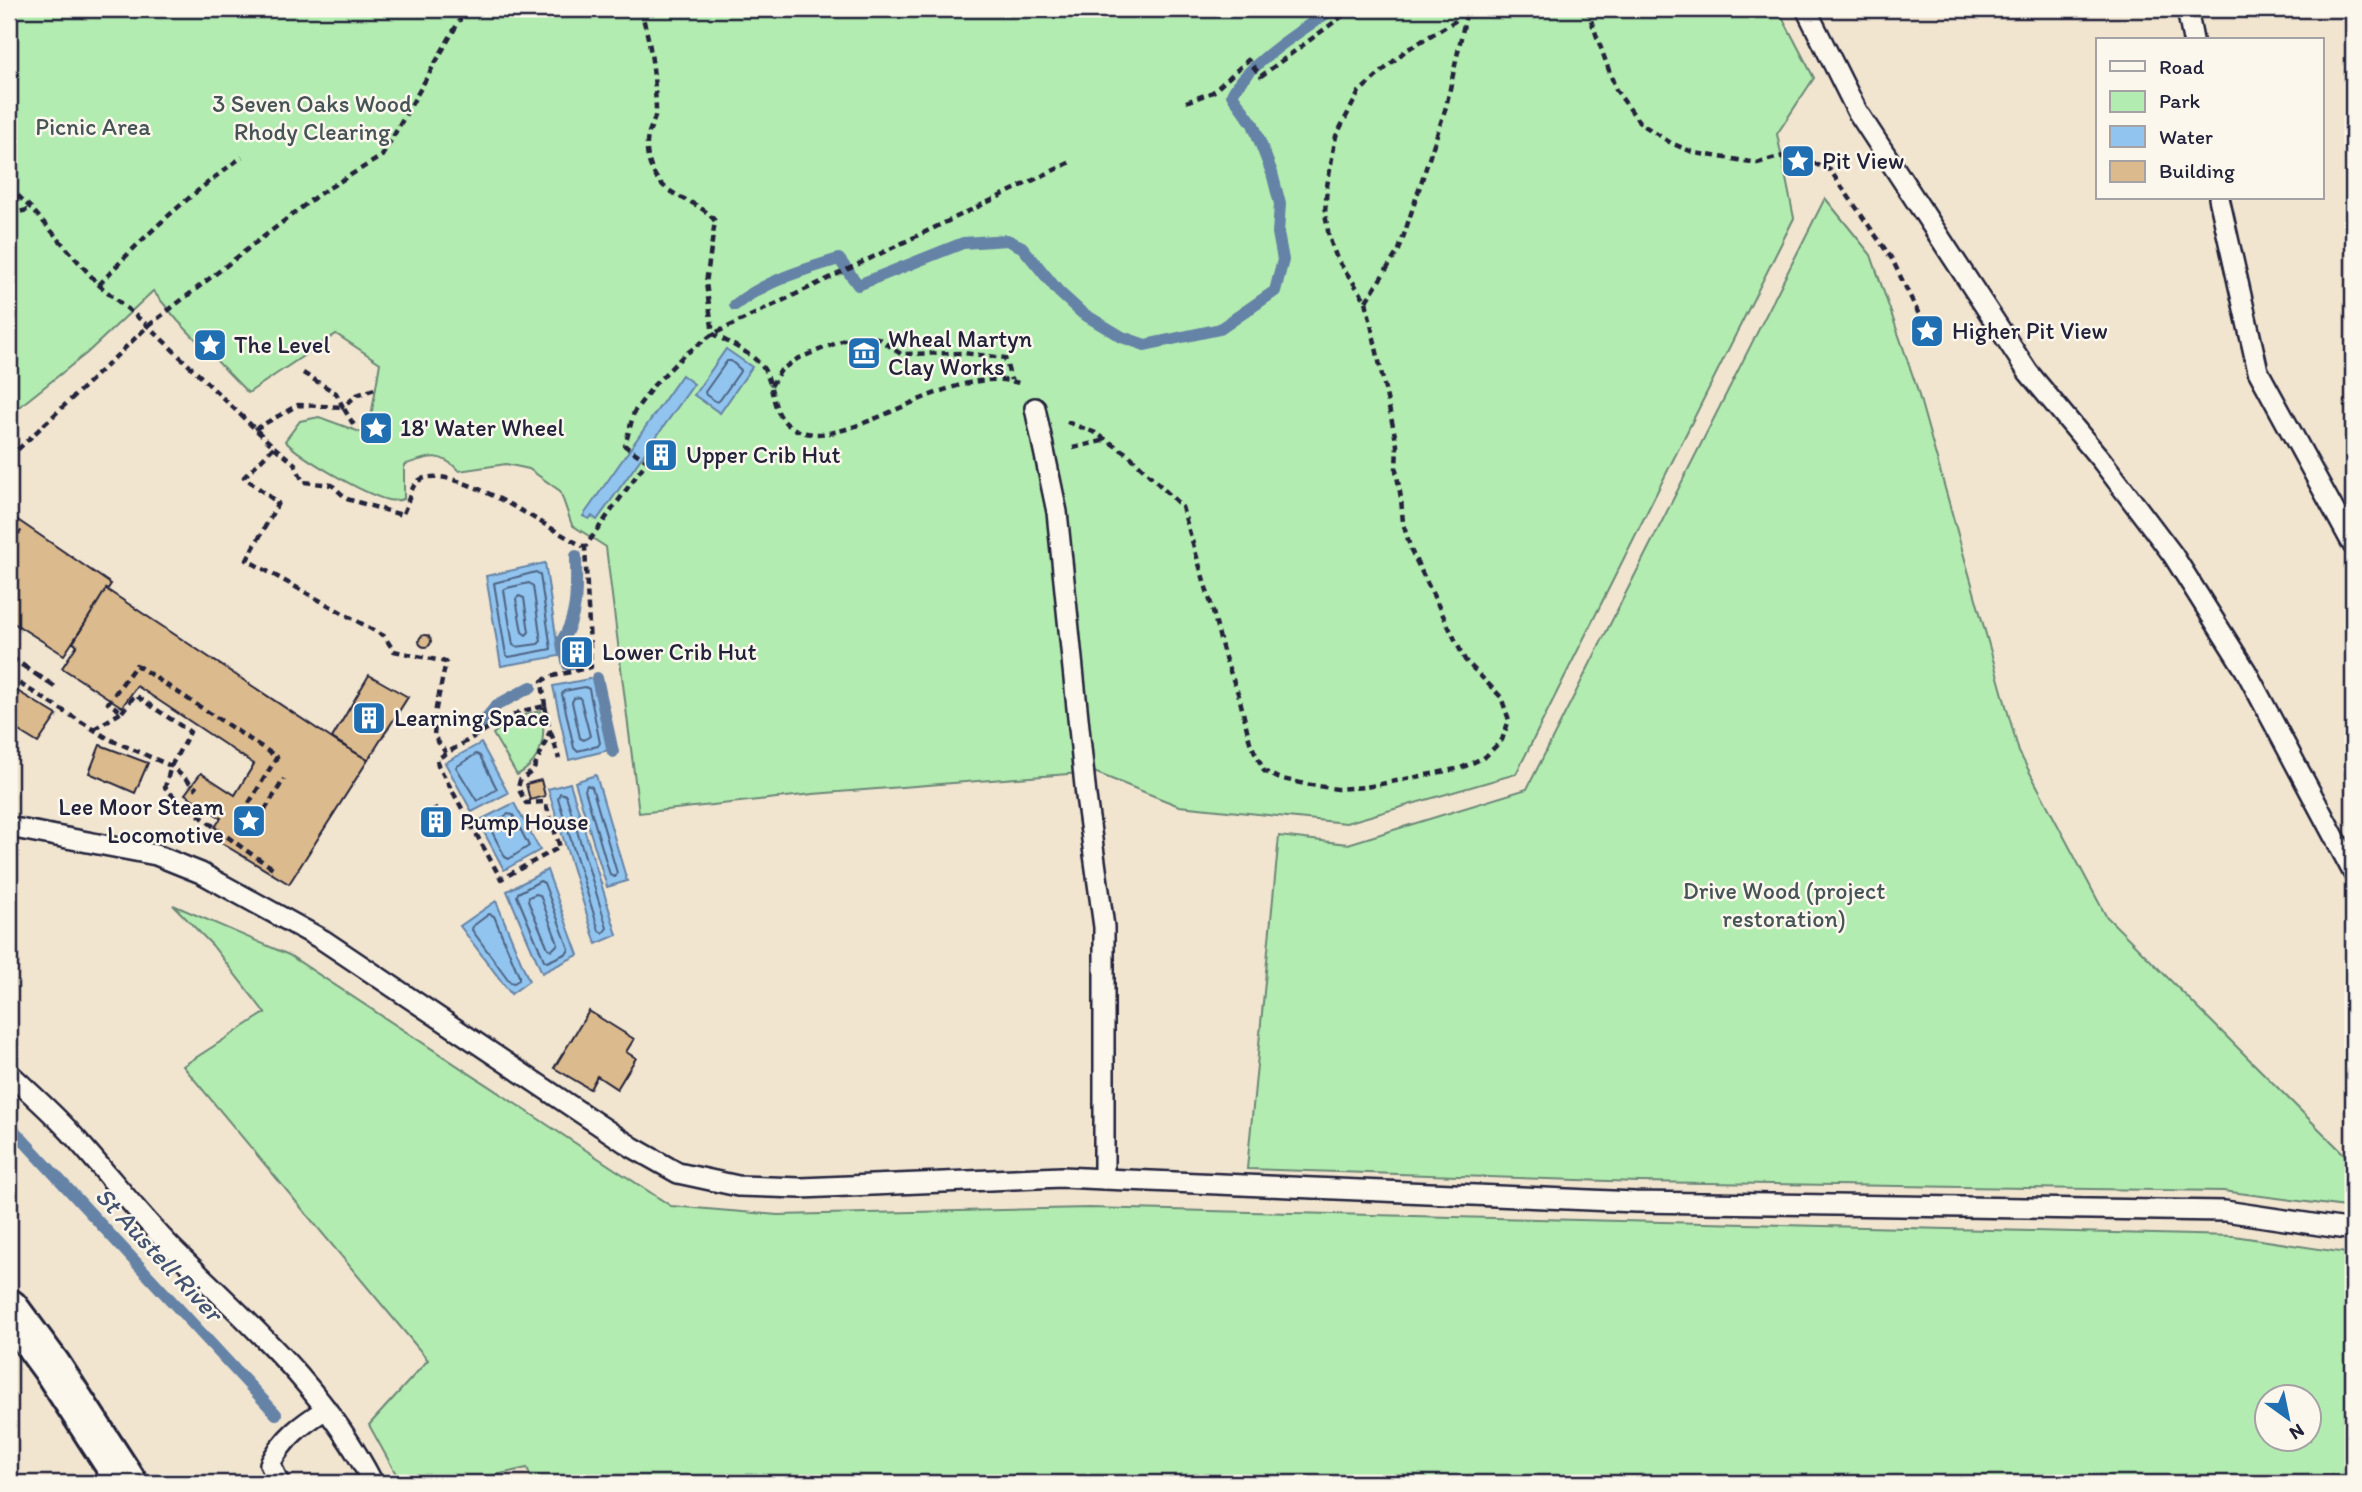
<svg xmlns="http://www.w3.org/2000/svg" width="2362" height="1492" font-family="Itim,sans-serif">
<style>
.green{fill:#b3ecb0;stroke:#6a8776;stroke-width:2;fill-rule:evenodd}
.water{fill:#91c4ee;stroke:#6583a6;stroke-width:2}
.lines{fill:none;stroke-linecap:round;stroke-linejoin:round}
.shore{stroke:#4e6383;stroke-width:2}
.stream{stroke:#6583a6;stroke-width:12}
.building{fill:#dbba8d;stroke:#22223b;stroke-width:2}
.lane-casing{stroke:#22223b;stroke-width:24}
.secondary-casing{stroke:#22223b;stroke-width:44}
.path{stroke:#22223b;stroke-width:4.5;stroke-dasharray:7 5;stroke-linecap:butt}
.lane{stroke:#fbf7ec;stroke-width:19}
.secondary{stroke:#fbf7ec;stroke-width:38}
.rail{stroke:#22223b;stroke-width:5;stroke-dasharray:10 5;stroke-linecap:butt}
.labels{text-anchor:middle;stroke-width:5;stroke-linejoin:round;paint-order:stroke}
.park-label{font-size:24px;fill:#465458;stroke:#fbf7ec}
.poi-label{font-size:24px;fill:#22223b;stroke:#fbf7ec;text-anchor:start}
.water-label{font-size:26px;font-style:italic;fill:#435371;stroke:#fbf7ec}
</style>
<rect width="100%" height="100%" fill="#f1e5d0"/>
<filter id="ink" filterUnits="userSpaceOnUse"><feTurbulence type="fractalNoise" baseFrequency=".0143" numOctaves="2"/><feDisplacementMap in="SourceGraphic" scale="14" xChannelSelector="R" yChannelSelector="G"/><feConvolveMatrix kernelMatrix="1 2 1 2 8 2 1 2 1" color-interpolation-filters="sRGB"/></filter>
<g filter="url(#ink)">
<g class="green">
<path d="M 9,9 L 1778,9 L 1814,78 L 1777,134 L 1794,218 L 1516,774 L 1346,823 L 1179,806 L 1094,772 L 813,794 L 639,813 L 606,547 L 572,525 L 560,491 L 529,469 L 506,464 L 459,471 C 440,450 427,457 404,465 L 404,499 C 398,501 394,501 388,500 C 364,494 301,458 285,441 L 300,421 L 319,417 L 368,435 L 380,363 L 336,334 L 248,393 L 178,321 L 153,291 L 87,353 L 9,415 Z"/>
<polygon points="1825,198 1871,255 1916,385 2019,752 2106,916 2345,1155 2353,1166 2353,1208 2223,1191 1639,1182 1247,1169 1279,836 1348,844 1527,789"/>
<path d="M 541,711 C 547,736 542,762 517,775 L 493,734 C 506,721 523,714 541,711 Z"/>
<path d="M 173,905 L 289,955 L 671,1206 L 778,1215 L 1089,1208 L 2234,1236 L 2353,1254 L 2353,1473 L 2346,1483 L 534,1483 L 527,1468 L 460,1483 L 401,1483 L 369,1425 L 428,1360 L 183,1066 L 265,1013 L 212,945 ZM 2268,1398 L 2310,1398 L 2310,1440 L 2268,1440 Z"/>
</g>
<g class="water">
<polygon points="726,349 752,367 720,413 694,395"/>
<polygon points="682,375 694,384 597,520 592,516 589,519 583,516"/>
<polygon points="545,563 559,656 501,666 486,576"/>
<polygon points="594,678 609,750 569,760 553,686"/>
<polygon points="481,743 508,793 472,812 445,763"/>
<polygon points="596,775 627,881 607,887 575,782"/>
<polygon points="570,783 617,935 596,944 548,789"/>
<polygon points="514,803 540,850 504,870 478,821"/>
<polygon points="547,870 578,955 542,973 507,891"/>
<polygon points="496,901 529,981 511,994 460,926"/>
</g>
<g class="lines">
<g class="shore">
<polygon points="727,361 731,361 741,370 720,400 717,402 706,395 705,392"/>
<polygon points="536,572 540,575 551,649 509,657 506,655 494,583"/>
<polygon points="529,583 533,586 541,641 538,644 516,647 513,645 504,590 507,588"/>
<polygon points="519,596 524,598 529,632 526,635 522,632 516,599"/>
<polygon points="585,687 589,689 600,743 598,746 577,751 574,748 562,694 564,691"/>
<polygon points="580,697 590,736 584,740 580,738 572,702 574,698"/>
<polygon points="476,754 480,756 497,789 477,801 456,767"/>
<polygon points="587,785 592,787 617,873 615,877 610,875 585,790"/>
<polygon points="560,793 566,795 607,928 603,933 599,931 558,798"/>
<polygon points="508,814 513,815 529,846 509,859 505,857 489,826"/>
<polygon points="540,881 544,883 569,949 567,953 547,962 544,960 517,896 518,893"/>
<polygon points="536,894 540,895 558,944 552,950 548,948 528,901 529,897"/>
<polygon points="489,914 494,916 519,976 519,980 514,983 510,982 472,930 473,926"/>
</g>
<g class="stream">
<path d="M 735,305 C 766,281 802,270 839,259 L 858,285 L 963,243 L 1007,240 L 1022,247 L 1059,292 L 1082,313 L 1122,337 L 1145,345 L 1220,329 L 1275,291 L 1283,260 L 1278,233 L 1280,204 L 1272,173 L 1253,124 L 1232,95 C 1245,66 1306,27 1333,9"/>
<path d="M 576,556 C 576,585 579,615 562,640 L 568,665 L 585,661"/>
<polyline points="597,678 613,752"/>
<polyline points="482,723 497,705 531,687"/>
<polyline points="9,1125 276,1414"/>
</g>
</g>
<g class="building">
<polygon points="660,445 671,453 662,465 651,458"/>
<polygon points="9,514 111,584 64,655 9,620"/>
<polygon points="106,589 340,744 368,760 289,884 213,838 218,830 215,827 221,818 185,794 201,773 235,795 254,764 137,686 122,707 62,668 77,645 73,643"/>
<circle cx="425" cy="641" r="6"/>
<polygon points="583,643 586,657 571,660 568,647"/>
<polygon points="369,675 408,697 368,760 332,738"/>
<polygon points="9,686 57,715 38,743 9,725"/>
<polygon points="100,745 148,763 135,793 89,773"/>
<polygon points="541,780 545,796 530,800 526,784"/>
<polygon points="436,807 451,829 437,838 422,815"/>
<polygon points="589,1011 634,1039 626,1052 636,1058 617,1089 597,1076 590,1089 554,1068"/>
</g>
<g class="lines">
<g class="lane-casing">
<g id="lane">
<polyline points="1806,9 1857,111 2028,372 2102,461 2173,555 2246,671 2353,872"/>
<polyline points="2187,9 2193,40"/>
<polyline points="2219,198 2258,371 2353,545"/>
<polyline points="9,827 156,855 201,873 323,940 632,1147 678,1173 738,1186 801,1188 1062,1177 1104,1179 1104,927 1086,796 1057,512 1035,408"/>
<path d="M 9,1073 C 29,1092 51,1111 70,1132 C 105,1170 136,1212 173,1249 C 248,1323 324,1387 373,1483"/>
<polyline points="1104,1179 1635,1202 2225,1211 2353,1230"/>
<path d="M 279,1483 L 270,1464 C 284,1437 301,1425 326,1409"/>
</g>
</g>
<g class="secondary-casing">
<polyline id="secondary" points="9,1309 51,1366 127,1483"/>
</g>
<g class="path">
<path d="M 640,9 C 651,41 655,76 656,110 C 656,119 650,127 648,136 C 645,150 648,164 656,177 C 670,199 698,199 715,221 L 706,283 L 713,334 C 727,342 746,350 758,362 C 777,379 767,411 791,427 C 844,461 948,358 1022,384"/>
<polyline points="1587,9 1616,90 1640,123 1671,143 1695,153 1757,163 1791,154 1830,170 1892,259 1927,331"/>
<polyline points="1186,102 1213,92 1248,60 1261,76 1352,9"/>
<polyline points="9,187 32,209 99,285 148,326 274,447 244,477 278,503 247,560 384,636 394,651 446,662 436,708 434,736 446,753"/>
<polyline points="9,214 32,209"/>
<path d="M 99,285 C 142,237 189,195 242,157"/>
<polyline points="1366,301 1399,250 1446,107 1467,10"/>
<polyline points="303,373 336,393 343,407 357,395 375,389"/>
<polyline points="771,386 781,370 797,359 849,338 878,338 901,354 963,353 1005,358 1011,380"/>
<polyline points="1067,422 1096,433 1129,455 1182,507 1211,604 1224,655 1239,696 1250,742 1264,771 1278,778 1305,784 1337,789 1366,787 1461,768 1485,757 1502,740 1509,720 1501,697 1465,660 1411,550 1403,523 1401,498 1396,470 1397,445 1366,301 1337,259 1329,237 1325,213 1327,186 1336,136 1359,92 1405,51 1455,21 1466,9"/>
<polyline points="255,429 298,405 343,407 355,427"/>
<path d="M 274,447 L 295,464 L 303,482 L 332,485 L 347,499 L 402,515 C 408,506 410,487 418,481 C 452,459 550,531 585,547 L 647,461 L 625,446 L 634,412 L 654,385 L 683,356 L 713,334 L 1073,161"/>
<polyline points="1073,448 1106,440"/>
<polyline points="9,458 148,326 319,194 382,156 466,9"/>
<polyline points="9,525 21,533"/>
<polyline points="9,677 109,739 171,766 197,789"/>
<polygon points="545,706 550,731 533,771 520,780 518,788 526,803 545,802 560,847 501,879 438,765 437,759 500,721 522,711"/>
<polyline points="545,706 542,681 549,677 591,667 585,547"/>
<path d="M 122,712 L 135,695 L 190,732 L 171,766 L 165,787 C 177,802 193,810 208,822 C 230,839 250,854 273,868 L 275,865"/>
<polyline points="94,729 122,712 108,703 136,665 277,757 243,813 258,821 284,779"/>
<polyline points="551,732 559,759"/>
</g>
<use href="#lane" class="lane"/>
<use href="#secondary" class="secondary"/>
<polyline class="rail" points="9,656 55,687"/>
</g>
</g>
<defs>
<g id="sight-square" transform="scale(1.75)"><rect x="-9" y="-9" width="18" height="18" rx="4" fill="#1f6fb2" stroke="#fbf7ec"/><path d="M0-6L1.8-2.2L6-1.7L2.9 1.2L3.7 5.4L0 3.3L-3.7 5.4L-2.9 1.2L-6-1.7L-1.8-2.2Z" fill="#fff"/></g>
<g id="museum-square" transform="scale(1.75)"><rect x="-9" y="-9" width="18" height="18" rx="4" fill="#1f6fb2" stroke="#fbf7ec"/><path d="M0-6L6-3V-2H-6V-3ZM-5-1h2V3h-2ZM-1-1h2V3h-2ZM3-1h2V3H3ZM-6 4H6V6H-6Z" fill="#fff"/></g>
<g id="building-square" transform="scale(1.75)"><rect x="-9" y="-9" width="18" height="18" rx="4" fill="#1f6fb2" stroke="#fbf7ec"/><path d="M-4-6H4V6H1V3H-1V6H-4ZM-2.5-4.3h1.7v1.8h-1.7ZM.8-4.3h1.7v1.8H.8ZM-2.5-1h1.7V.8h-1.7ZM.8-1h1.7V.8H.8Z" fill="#fff"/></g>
</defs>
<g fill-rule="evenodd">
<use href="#sight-square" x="1798" y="161"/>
<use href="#sight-square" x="1927" y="331"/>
<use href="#sight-square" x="210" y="345"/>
<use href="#museum-square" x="864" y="353"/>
<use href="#sight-square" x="376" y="428"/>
<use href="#building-square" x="661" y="455"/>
<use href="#building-square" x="577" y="652"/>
<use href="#building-square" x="369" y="718"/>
<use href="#sight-square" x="249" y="821"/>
<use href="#building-square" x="436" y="822"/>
</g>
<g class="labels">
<g class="park-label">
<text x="312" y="112">3 Seven Oaks Wood<tspan x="312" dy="28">Rhody Clearing</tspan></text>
<text x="93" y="135">Picnic Area</text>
<text x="1784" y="899">Drive Wood (project<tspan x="1784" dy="28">restoration)</tspan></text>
</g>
<g class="poi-label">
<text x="1822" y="169">Pit View</text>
<text x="1952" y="339">Higher Pit View</text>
<text x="888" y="347">Wheal Martyn<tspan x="888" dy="28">Clay Works</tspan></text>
<text x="234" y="353">The Level</text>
<text x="400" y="436">18' Water Wheel</text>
<text x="686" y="463">Upper Crib Hut</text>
<text x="602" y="660">Lower Crib Hut</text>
<text x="394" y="726">Learning Space</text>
<text x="224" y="815" text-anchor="end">Lee Moor Steam<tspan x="224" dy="28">Locomotive</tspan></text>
<text x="460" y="830">Pump House</text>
</g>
<g class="water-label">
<text transform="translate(159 1254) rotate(47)" y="9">St Austell River</text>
</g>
</g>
<rect width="2362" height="1492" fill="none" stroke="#fbf7ec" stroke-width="35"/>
<rect x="18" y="18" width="2327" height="1457" fill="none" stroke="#22223b" stroke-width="2.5" filter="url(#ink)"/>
<rect x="2096" y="38" width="228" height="161" fill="#fbf7ec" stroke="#a4a2a5" stroke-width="2"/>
<rect x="2110" y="61" width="35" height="10" fill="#fbf7ec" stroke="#a4a2a5" stroke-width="2"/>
<text x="2159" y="74" font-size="21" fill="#22223b">Road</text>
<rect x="2110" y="91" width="35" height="21" fill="#b3ecb0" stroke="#a4a2a5" stroke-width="2"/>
<text x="2159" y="108" font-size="21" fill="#22223b">Park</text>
<rect x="2110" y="126" width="35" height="21" fill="#91c4ee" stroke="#a4a2a5" stroke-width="2"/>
<text x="2159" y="144" font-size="21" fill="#22223b">Water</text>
<rect x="2110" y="161" width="35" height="21" fill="#dbba8d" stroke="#a4a2a5" stroke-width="2"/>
<text x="2159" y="178" font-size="21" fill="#22223b">Building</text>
<g transform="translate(2288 1418) rotate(147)"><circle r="33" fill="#fbf7ec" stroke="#a4a2a5" stroke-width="2"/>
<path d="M0-5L12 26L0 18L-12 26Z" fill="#1f6fb2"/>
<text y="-10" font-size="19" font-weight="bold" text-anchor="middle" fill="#22223b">N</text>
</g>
</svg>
